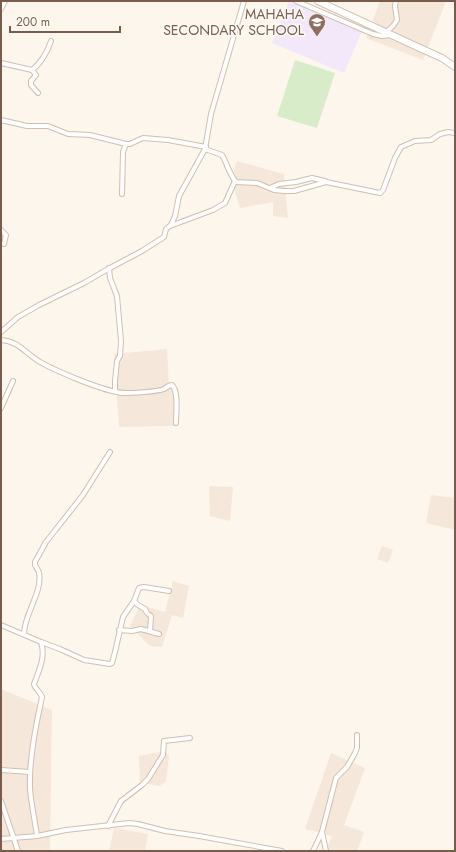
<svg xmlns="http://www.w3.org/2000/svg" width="456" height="852" font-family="Jost,sans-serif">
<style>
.residential{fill:#f5e8da}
.education{fill:#f3e8fa}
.green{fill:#d8ecc9}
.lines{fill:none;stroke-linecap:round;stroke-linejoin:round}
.street-casing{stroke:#d1beb0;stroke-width:6}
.secondary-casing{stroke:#d6c0b0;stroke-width:8}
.street{stroke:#fff;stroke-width:4}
.secondary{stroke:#fff;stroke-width:6}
.labels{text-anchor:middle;stroke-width:3;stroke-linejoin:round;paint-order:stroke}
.education-label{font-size:14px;fill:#785e54;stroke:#fffaf3;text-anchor:end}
</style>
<rect width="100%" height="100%" fill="#fdf6ec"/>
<g class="residential">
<polygon points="380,1 446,1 423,60 366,38"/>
<polygon points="237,161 284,174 288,218 273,216 273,202 240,208 231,180"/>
<polygon points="167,349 169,387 175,387 174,426 119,427 114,354"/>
<polygon points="209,486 233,487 230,521 210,516"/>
<polygon points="431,495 455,498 455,530 426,523"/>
<polygon points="382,546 393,550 388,563 377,559"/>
<polygon points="173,581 189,586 183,618 172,615 162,647 150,646 130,626 140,605 165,612"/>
<polygon points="1,689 52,710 50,851 1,851"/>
<polygon points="165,751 169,756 166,782 159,786 140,782 139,756"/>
<polygon points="331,753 365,768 344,825 364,832 357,851 326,851 332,836 305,829"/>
<polygon points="114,828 148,834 145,851 109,851"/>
</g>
<polygon class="education" points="289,1 362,31 344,73 272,43"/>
<polygon class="green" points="295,60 335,73 317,128 277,116"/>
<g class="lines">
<g class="street-casing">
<g id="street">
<polyline points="296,1 373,34 382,36 391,35"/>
<polyline points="1,9 5,1"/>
<polyline points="386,32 393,26 397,20 395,6 396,1"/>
<polyline points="1,63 32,70 36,75 31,81 31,85 38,93"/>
<path d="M 32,70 C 41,63 48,51 51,41"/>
<polyline points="1,120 27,126 48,126 68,134 90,135 126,144 130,144 143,138 168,140 206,147"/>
<path d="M 205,149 L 222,155 C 227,163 229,174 236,182 L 257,183 L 274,190 L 284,191 L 294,191 L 326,182 L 380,193 L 383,190 L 395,158 L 401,147 L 415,141 L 431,140 L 440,134 L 448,132 L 455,133"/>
<polyline points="270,188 279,184 296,182 312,178 325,181"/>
<polyline points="122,194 123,152 126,144"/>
<polyline points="170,226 213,210 225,203 235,181"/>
<polyline points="1,230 6,235 4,244"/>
<polyline points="109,268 110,278 117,296 121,341 120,356 117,361 115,381 115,391"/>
<polyline points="1,332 18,317 39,305 84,283 108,269 142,251 164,237 166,229 171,225 175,216 179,196 205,149 211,114 244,1"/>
<path d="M 1,340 C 19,341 26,354 40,362 C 58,372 105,392 124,393 C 133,393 156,392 164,389 C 167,387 169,385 172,385 C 179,391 176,414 176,423"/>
<polyline points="1,408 13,381"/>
<polyline points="134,601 138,605 145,609 147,613 151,616 150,631"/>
<path d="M 1,625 L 41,642 C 46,657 39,670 34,684 C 34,688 40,691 42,697 C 36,725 29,759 30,788 C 31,804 35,820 37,836"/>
<polyline points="119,630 132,631 141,629 159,634"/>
<path d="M 24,634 C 24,614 43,592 39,573 C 39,570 36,568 35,565 L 35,562 L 46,542 L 83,495 L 110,452"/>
<polyline points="41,642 60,649 84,660 110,664 112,663 115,652 123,617 134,601 139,588 144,587 169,591"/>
<polyline points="1,770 30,772"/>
<polyline points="1,801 18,851"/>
<polyline points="108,826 121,801 142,785 148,779 163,755 164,741 190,738"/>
<polyline points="322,832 326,851"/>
<polyline points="1,839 37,836 66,830 129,823 138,824 165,831 199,836 282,851"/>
<polyline points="313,851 322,832 336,778 347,767 355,753 357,748 357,735"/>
</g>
</g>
<g class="secondary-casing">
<polyline id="secondary" points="318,1 422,49 442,58 455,67"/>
</g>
<use href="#street" class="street"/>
<use href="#secondary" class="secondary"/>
</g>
<defs>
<g id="school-pin" transform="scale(0.9)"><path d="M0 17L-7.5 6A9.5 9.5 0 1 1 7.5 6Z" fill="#8d6e63" stroke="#fffaf3"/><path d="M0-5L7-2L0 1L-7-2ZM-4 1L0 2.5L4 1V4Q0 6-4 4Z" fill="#fff"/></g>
</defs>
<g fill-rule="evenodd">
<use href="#school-pin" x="317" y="22"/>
</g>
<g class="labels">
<g class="education-label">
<text x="304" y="19">MAHAHA<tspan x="304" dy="16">SECONDARY SCHOOL</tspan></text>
</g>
</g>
<rect width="456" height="852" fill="none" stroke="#7a5c4d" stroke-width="4"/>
<path d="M10 26v6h110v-6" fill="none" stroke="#7a5c4d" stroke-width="2"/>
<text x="16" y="26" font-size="12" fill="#7a5c4d" stroke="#fffaf3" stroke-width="3" paint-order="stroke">200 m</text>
</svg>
